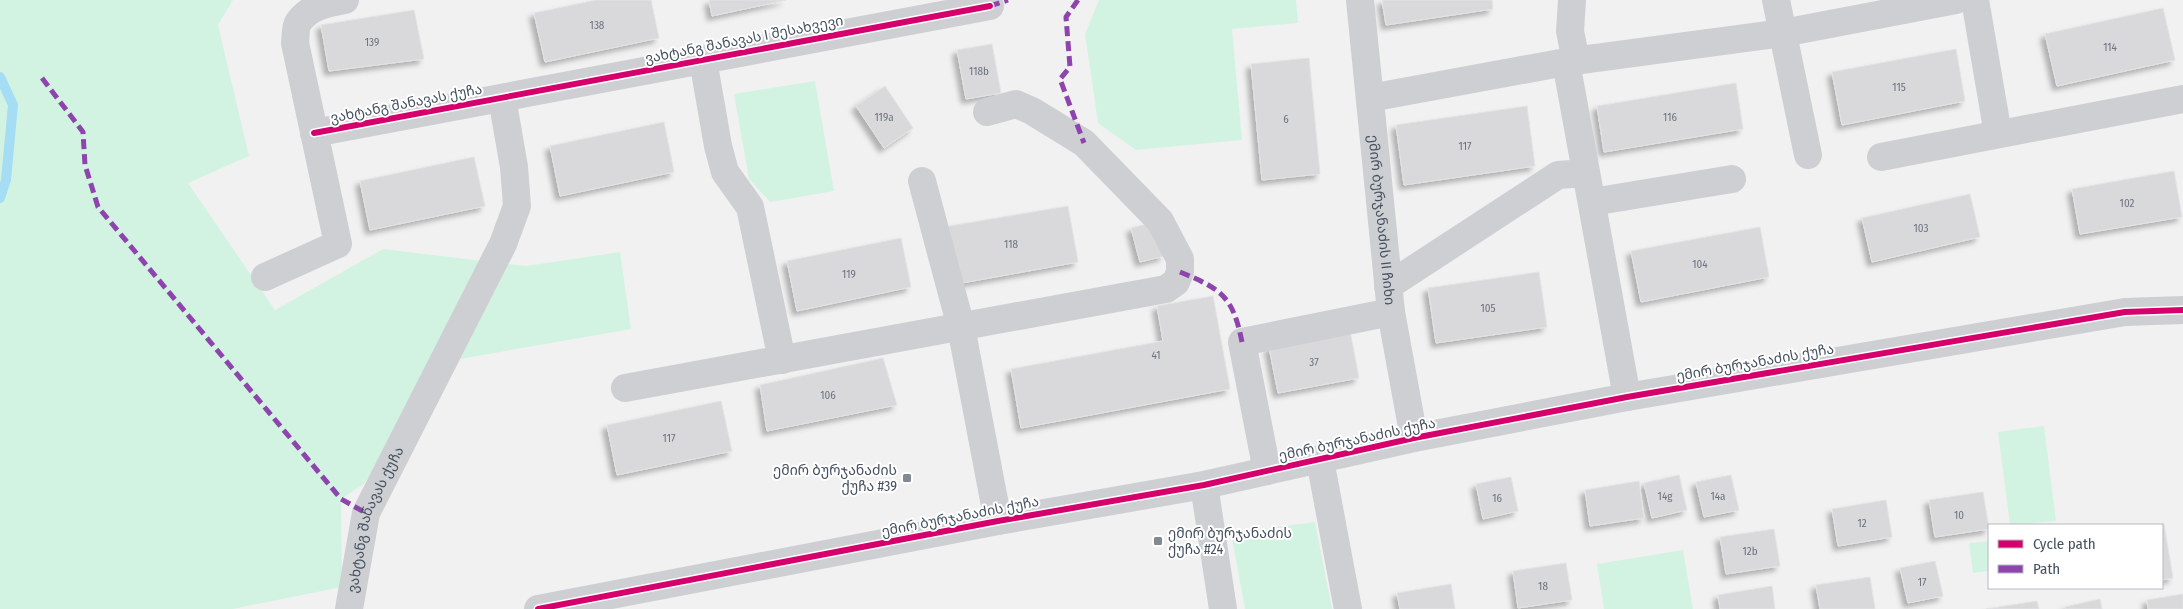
<svg xmlns="http://www.w3.org/2000/svg" width="2183" height="609" font-family="'Fira Sans Condensed','Noto Sans Georgian',sans-serif">
<style>
.green{fill:#d3f3e2}
.lines{fill:none;stroke-linecap:round;stroke-linejoin:round}
.stream{stroke:#a4ddf4;stroke-width:10}
.building{fill:#d9d9db;stroke:#e3e3e4;filter:url(#shadow)}
.minor{stroke:#cdcfd2;stroke-width:28}
.quiet{stroke:#8e44ad;stroke-width:5;stroke-dasharray:10 5;stroke-linecap:butt}
.cycleway-casing{stroke:#fff;stroke-width:9}
.cycleway{stroke:#d6006c;stroke-width:6}
.poi-dot{fill:#828993;stroke:#fff;stroke-width:2}
.labels{text-anchor:middle;stroke-width:4;stroke-linejoin:round;paint-order:stroke}
.number-label{font-size:11px;fill:#6c7480}
.street-label{font-size:14px;fill:#455160;stroke:#fff}
.poi-label{font-size:14px;fill:#455160;stroke:#fff;text-anchor:end}
</style>
<defs>
<filter id="shadow"><feDropShadow dx="-4.5" dy="4.5" stdDeviation="2.5" flood-color="#0004"/></filter>
</defs>
<rect width="100%" height="100%" fill="#f2f1f1"/>
<g class="green">
<polygon points="0,0 233,0 218,25 249,156 188,183 275,310 383,249 483,261 378,463 364,484 341,499 342,587 233,609 0,609"/>
<polygon points="1099,0 1296,0 1298,23 1232,29 1242,140 1136,150 1098,123 1085,34"/>
<polygon points="815,81 834,191 770,202 749,179 734,94"/>
<polygon points="620,252 631,329 460,359 508,264 526,266"/>
<polygon points="2044,426 2056,521 2010,525 1998,432"/>
<polygon points="1315,522 1332,609 1245,609 1231,533"/>
<polygon points="1989,541 1989,571 1973,573 1969,543"/>
<polygon points="1683,550 1693,609 1604,609 1597,564"/>
</g>
<g class="lines">
<polyline class="stream" points="0,77 13,105 6,180 0,198"/>
</g>
<g class="building">
<polygon points="596,0 651,0 659,38 545,62 534,13"/>
<polygon points="709,0 786,0 712,16"/>
<polygon points="1382,0 1492,0 1493,9 1386,25"/>
<polygon points="2163,8 2175,60 2057,86 2045,34"/>
<polygon points="414,10 424,59 329,71 321,25"/>
<polygon points="992,44 1001,93 966,99 957,50"/>
<polygon points="1956,49 1965,101 1842,125 1832,72"/>
<polygon points="1309,58 1320,174 1262,180 1251,64"/>
<polygon points="1736,83 1743,129 1604,152 1597,106"/>
<polygon points="885,86 913,128 884,148 856,106"/>
<polygon points="1527,106 1535,166 1404,185 1396,125"/>
<polygon points="664,122 674,172 560,196 550,146"/>
<polygon points="474,157 485,206 370,230 360,181"/>
<polygon points="2174,171 2182,217 2080,234 2072,189"/>
<polygon points="1970,194 1980,237 1872,262 1862,218"/>
<polygon points="1068,206 1078,262 951,285 944,227"/>
<polygon points="1155,222 1164,256 1140,262 1131,228"/>
<polygon points="1760,227 1769,277 1641,302 1631,251"/>
<polygon points="901,238 911,287 797,311 787,261"/>
<polygon points="1539,272 1547,327 1436,343 1428,288"/>
<polygon points="1213,296 1230,389 1021,428 1011,369 1163,341 1157,306"/>
<polygon points="1350,331 1359,378 1278,393 1269,347"/>
<polygon points="883,358 897,405 767,431 760,385"/>
<polygon points="721,401 732,451 617,475 607,425"/>
<polygon points="1679,475 1687,510 1652,518 1644,483"/>
<polygon points="1731,475 1739,510 1704,517 1696,482"/>
<polygon points="1511,477 1518,511 1483,519 1476,484"/>
<polygon points="1639,481 1644,518 1590,526 1585,490"/>
<polygon points="1983,492 1989,529 1935,537 1929,500"/>
<polygon points="1886,500 1892,537 1838,546 1832,509"/>
<polygon points="2164,524 2173,578 2162,580 2162,525 2157,525"/>
<polygon points="1774,529 1780,566 1726,574 1720,537"/>
<polygon points="1935,561 1943,596 1908,603 1900,568"/>
<polygon points="1566,563 1572,600 1518,608 1513,571"/>
<polygon points="1870,577 1875,609 1820,609 1816,585"/>
<polygon points="1451,584 1455,609 1400,609 1397,593"/>
<polygon points="1772,586 1775,609 1720,609 1718,595"/>
<polygon points="2183,594 2183,609 2148,609 2147,600"/>
<polygon points="2100,599 2102,609 2066,609 2065,607"/>
<polygon points="2037,601 2039,609 1986,609"/>
</g>
<g class="lines">
<g class="minor">
<path id="s1" d="M 1360,0 L 1391,312 L 1414,438"/>
<polyline points="1572,0 1570,31 1576,61"/>
<polyline points="1776,0 1808,155"/>
<polyline points="1975,0 1998,134"/>
<polyline points="703,60 718,146 725,172 750,207 782,360"/>
<polyline points="1566,62 1627,397"/>
<polyline points="1370,98 1566,62 1783,33 1956,0"/>
<polyline points="314,133 990,6"/>
<polyline points="1881,157 2183,99"/>
<polyline points="922,181 961,327 998,521"/>
<polyline points="1592,202 1732,179"/>
<path d="M 265,277 L 338,244 L 295,43 C 296,37 295,28 298,23 C 308,7 328,3 345,0"/>
<polyline points="1388,286 1558,175 1586,173"/>
<polyline points="625,388 1166,289 1176,282 1180,272 1180,259 1160,221 1084,143 1032,111 1016,104 987,112"/>
<polyline points="1320,460 1348,609"/>
<polyline points="1267,471 1242,342 1391,312"/>
<polyline points="1204,485 1223,609"/>
<path id="s2" d="M 349,609 L 366,513 L 503,244 L 517,206 L 514,167 L 502,98"/>
<polyline points="538,609 998,521 1204,485 1414,438 1627,397 2125,312 2183,310"/>
</g>
<g class="quiet">
<polyline points="1078,0 1066,17 1070,67 1060,79 1084,143"/>
<polyline points="990,6 1008,0"/>
<polyline points="42,78 83,132 85,165 98,207 341,499 366,513"/>
<path d="M 1180,272 C 1222,289 1233,297 1242,342"/>
</g>
<g class="cycleway-casing">
<g id="cycleway">
<polyline points="314,133 990,6"/>
<polyline points="538,609 998,521 1204,485 1414,438 1627,397 2125,312 2183,310"/>
</g>
</g>
<use href="#cycleway" class="cycleway"/>
</g>
<g class="poi-dot">
<rect x="902" y="473" width="10" height="10" rx="2.5"/>
<rect x="1153" y="536" width="10" height="10" rx="2.5"/>
</g>
<g class="labels">
<g class="number-label">
<text x="597" y="29">138</text>
<text x="372" y="46">139</text>
<text x="2110" y="51">114</text>
<text x="979" y="75">118b</text>
<text x="1899" y="91">115</text>
<text x="884" y="121">119a</text>
<text x="1670" y="121">116</text>
<text x="1286" y="123">6</text>
<text x="1465" y="150">117</text>
<text x="2127" y="207">102</text>
<text x="1921" y="232">103</text>
<text x="1011" y="248">118</text>
<text x="1700" y="268">104</text>
<text x="849" y="278">119</text>
<text x="1488" y="312">105</text>
<text x="1156" y="359">41</text>
<text x="1314" y="366">37</text>
<text x="828" y="399">106</text>
<text x="669" y="442">117</text>
<text x="1665" y="500">14g</text>
<text x="1718" y="500">14a</text>
<text x="1497" y="502">16</text>
<text x="1959" y="519">10</text>
<text x="1862" y="527">12</text>
<text x="1750" y="555">12b</text>
<text x="1922" y="586">17</text>
<text x="1543" y="590">18</text>
</g>
<g class="street-label">
<text transform="translate(744 39) rotate(-11)" y="5">ვახტანგ შანავას I შესახვევი</text>
<text transform="translate(406 103) rotate(-11)" y="5">ვახტანგ შანავას ქუჩა</text>
<text dy="5" stroke="none"><textPath href="#s1" startOffset="221">ემირ ბურჯანაძის II ჩიხი</textPath></text>
<text transform="translate(1755 362) rotate(-10)" y="5">ემირ ბურჯანაძის ქუჩა</text>
<text transform="translate(1357 439) rotate(-12)" y="5">ემირ ბურჯანაძის ქუჩა</text>
<text transform="translate(960 516) rotate(-11)" y="5">ემირ ბურჯანაძის ქუჩა</text>
<text dy="5" stroke="none"><textPath href="#s2" startOffset="94">ვახტანგ შანავას ქუჩა</textPath></text>
</g>
<g class="poi-label">
<text x="897" y="475">ემირ ბურჯანაძის<tspan x="897" dy="16">ქუჩა #39</tspan></text>
<text x="1168" y="538" text-anchor="start">ემირ ბურჯანაძის<tspan x="1168" dy="16">ქუჩა #24</tspan></text>
</g>
</g>
<rect x="1988" y="524" width="175" height="65" fill="#ffffff" stroke="#b5b9bf"/>
<rect x="1998" y="540" width="25" height="8" fill="#d6006c" stroke="#b5b9bf"/>
<text x="2033" y="549" font-size="15" fill="#455160">Cycle path</text>
<rect x="1998" y="565" width="25" height="8" fill="#8e44ad" stroke="#b5b9bf"/>
<text x="2033" y="574" font-size="15" fill="#455160">Path</text>
</svg>
